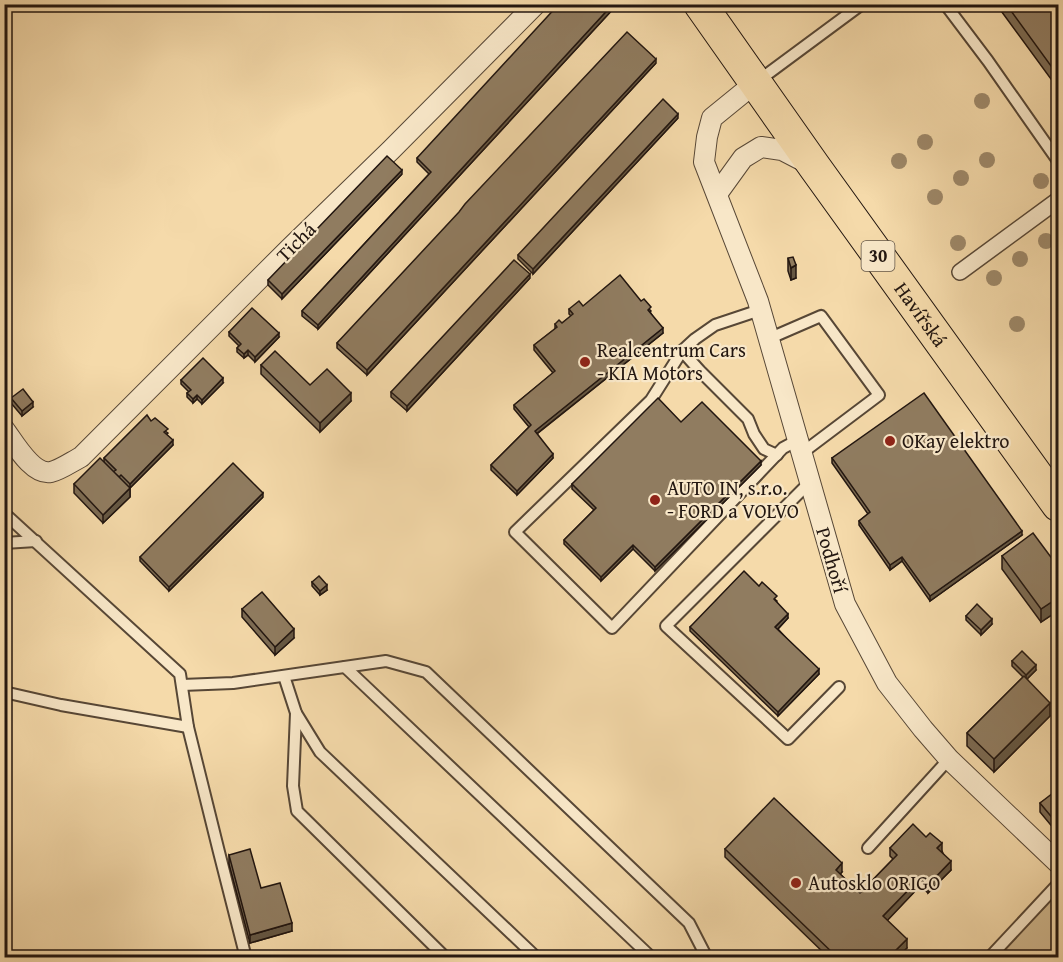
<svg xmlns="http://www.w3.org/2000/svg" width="1063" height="962" font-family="'Gentium Book Plus',serif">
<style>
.green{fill:#d1b990;stroke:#7a6850;stroke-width:1.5}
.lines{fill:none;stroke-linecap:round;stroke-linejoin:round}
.service-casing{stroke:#574736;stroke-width:14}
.pedestrian-casing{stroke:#574736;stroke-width:18}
.minor-casing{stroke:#574736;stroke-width:22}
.primary-casing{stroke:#221610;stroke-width:34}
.service{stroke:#f8e7c8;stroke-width:10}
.pedestrian{stroke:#f8e7c8;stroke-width:15}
.minor{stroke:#f8e7c8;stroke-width:20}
.primary{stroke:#f5daaa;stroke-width:32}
.tree{fill:#9e896a}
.wall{fill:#7c6b53;stroke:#221610;stroke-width:1.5}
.shaded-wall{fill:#655743;stroke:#221610;stroke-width:1.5}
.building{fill:#907c60;stroke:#221610;stroke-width:1.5}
.poi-dot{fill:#8f2418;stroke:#f8e7c8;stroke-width:2}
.labels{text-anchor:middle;stroke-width:4.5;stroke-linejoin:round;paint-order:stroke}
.shield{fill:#f8e7c8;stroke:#625547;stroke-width:1.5}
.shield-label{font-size:18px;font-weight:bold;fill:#221610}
.street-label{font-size:20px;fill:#221610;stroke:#f8e7c8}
.poi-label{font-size:20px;fill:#221610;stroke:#f8e7c8;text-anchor:start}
</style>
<rect width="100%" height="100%" fill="#f5daaa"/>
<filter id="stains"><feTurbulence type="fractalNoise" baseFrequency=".00333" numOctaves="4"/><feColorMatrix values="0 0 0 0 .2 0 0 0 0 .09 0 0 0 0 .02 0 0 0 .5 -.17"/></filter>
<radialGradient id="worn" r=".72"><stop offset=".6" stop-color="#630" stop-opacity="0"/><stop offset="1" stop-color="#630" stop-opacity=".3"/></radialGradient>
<polygon class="green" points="1058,876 1058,957 983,957"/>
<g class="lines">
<g class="service-casing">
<g id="service">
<polyline points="945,4 988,61 1058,161"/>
<polyline points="758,81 862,4"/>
<polyline points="760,310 715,325 695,339 682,351 651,400 515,532 612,628 783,448 798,440"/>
<polyline points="768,339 821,316 879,395 802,453"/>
<polyline points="682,351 700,371 748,419 754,434 764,449 777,455"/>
<polyline points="810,482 666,626 788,739 839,687"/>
<polyline points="4,513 180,674 188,727 219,852 246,958"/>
<polyline points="4,543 36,541"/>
<polyline points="345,667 652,958"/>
<polyline points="284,676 296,713 320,752 537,958"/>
<polyline points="182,685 233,683 386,661 426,672 689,923 707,958"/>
<polyline points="4,692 61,705 188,727"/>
<polyline points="296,713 293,786 297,811 446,958"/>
<polyline points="868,848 949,759"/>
<polyline points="989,958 1058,884"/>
</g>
</g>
<g class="pedestrian-casing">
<polyline id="pedestrian" points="960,272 1058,200"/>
</g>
<g class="minor-casing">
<g id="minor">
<polyline points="755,83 712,118 707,137 704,162 758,301 845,604 887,683 923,729 949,759 1058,863"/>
<polyline points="717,194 743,158 761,147 782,150 807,163"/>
<path d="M 4,429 C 14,442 32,476 51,472 C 60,470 73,461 81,457 L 290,248 L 391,150 L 536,4"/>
</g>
</g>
<g class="primary-casing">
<g id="primary">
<path id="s1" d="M 700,4 L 814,166 L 1058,505"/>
</g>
</g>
<use href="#service" class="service"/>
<use href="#pedestrian" class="pedestrian"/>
<use href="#minor" class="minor"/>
<use href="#primary" class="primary"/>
</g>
<g class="tree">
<circle cx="982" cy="101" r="8"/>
<circle cx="925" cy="142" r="8"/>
<circle cx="987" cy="160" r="8"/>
<circle cx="899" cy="161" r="8"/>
<circle cx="961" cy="178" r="8"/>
<circle cx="1041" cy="181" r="8"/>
<circle cx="935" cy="197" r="8"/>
<circle cx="1046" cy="241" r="8"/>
<circle cx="958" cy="243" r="8"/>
<circle cx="1020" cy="259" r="8"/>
<circle cx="994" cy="278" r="8"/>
<circle cx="1017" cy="324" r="8"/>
</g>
<g class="wall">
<polygon points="614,4 614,8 318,329 302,316 302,311 429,174 417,162 417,158"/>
<polygon points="996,4 1059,4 1059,90"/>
<polygon points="656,63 367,375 337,348 337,343"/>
<polygon points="678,118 533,274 518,259 518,255"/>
<polygon points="402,174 282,299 268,285 268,280"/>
<polygon points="788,258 796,278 791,280 788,271"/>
<polygon points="530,278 407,411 391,397 391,392"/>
<polygon points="641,301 651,311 650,312 663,333 537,434 553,458 517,495 491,470 491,465 529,427 514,409 514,405 553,373 534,350 534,345 555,329 555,324 562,323 571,316 569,314 569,309 583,306"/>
<polygon points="229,332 279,337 255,362 248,355 244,358 237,352 237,348 239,346 229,336"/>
<polygon points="261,365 310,385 351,401 320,432 261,374"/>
<polygon points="181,380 223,383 202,404 197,399 193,403 187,397 187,393 189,392 181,384"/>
<polygon points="11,398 33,407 22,416 11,403"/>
<polygon points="151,421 168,433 166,435 173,445 130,488 130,497 103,523 74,493 74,484 104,462 104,458"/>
<polygon points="681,422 761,465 655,571 633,549 601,581 564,544 564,540 594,510 572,489 572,484"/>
<polygon points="832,458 1022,535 930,601 902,561 890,570 859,525 859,521 868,514 832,463"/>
<polygon points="263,497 169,591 140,561 140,557"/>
<polygon points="1002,556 1059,568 1059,610 1041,622 1002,569"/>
<polygon points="312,582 327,590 320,595 312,586"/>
<polygon points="759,586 777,601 776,602 788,618 778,629 819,674 778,716 690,631 690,627"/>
<polygon points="242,609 294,638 275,655 242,617"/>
<polygon points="966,616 992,624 981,635 966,620"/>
<polygon points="1012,661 1036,670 1027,679 1050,716 994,772 967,746 967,733 1023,677 1012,666"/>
<polygon points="1059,791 1059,835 1040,812 1040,803"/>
<polygon points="890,848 942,851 951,870 928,893 920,886 887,920 907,948 897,957 828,957 725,857 725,849 842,872 840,874 860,893 893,859 890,856"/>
<polygon points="229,855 261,888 292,931 250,943 229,864"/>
</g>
<g class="shaded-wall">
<polygon points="613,4 614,8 318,329 318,325"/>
<polygon points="656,59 656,63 367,375 367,370"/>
<polygon points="678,114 678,118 533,274 533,269"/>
<polygon points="402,170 402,174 282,299 282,294"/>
<polygon points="796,265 796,278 791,280 791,268"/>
<polygon points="530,274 530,278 407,411 407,406"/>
<polygon points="663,328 663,333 535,435 535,431"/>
<polygon points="279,333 279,337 255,362 255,357"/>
<polygon points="248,350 248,355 244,358 244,354"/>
<polygon points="223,378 223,383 202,404 202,400"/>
<polygon points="351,393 351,401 320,432 320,423"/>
<polygon points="197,395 197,399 193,403 193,399"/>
<polygon points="33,402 33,407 22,416 22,411"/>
<polygon points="173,440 173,445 130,488 130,484"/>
<polygon points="553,454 553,458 517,495 517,491"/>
<polygon points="761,461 761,465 655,571 655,567"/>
<polygon points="130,488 130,497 103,523 103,515"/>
<polygon points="263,493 263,497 169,591 169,587"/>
<polygon points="1022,531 1022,535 930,601 930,596"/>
<polygon points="633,545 633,549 601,581 601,577"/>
<polygon points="902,557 902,561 890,570 890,565"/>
<polygon points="327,585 327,590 320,595 320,591"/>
<polygon points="1059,597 1059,610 1041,622 1041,609"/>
<polygon points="788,614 788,618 775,632 775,627"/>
<polygon points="992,619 992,624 981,635 981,630"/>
<polygon points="294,629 294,638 275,655 275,647"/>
<polygon points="1036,665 1036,670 1026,680 1026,675"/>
<polygon points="819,669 819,674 778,716 778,712"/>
<polygon points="1050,703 1050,716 994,772 994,759"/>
<polygon points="942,843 942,851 937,856 937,848"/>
<polygon points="951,861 951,870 928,893 928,885"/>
<polygon points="842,863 842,872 836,879 836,870"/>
<polygon points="920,878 920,886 883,925 883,916"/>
<polygon points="292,923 292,931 250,943 250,935"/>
<polygon points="907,939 907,948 897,957 889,957"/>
</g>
<g class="building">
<polygon points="559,4 613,4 318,325 302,311 431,172 417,158"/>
<polygon points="1006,4 1059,4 1059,77"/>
<polygon points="627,32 656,59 367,370 337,343 459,212 465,204"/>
<polygon points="663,99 678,114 533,269 518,255"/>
<polygon points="387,156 402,170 282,294 268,280"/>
<polygon points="793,257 796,265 791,268 788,258"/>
<polygon points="514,260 530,274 407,406 391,392"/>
<polygon points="620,275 641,301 644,299 651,307 648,310 663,328 535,431 553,454 517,491 491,465 531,425 514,405 555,371 534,345 557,327 555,324 559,320 562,323 573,314 569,309 579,301 583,306"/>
<polygon points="252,308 279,333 255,357 248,350 244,354 237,348 241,344 229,332"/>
<polygon points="275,351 310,385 327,369 351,393 320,423 261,365"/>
<polygon points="203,358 223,378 202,400 197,395 193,399 187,393 191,390 181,380"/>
<polygon points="23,389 33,402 22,411 11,398"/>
<polygon points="924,393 1022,531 930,596 902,557 890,565 859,521 870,512 832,458"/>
<polygon points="658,398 681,422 702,402 761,461 655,567 633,545 601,577 564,540 596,508 572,484"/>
<polygon points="147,415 151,421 155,418 168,429 164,432 173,440 130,484 121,475 119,477 113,472 116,470 104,458"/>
<polygon points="100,458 130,488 103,515 74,484"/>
<polygon points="233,463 263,493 169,587 140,557"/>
<polygon points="1033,533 1059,568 1059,597 1041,609 1002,556"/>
<polygon points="744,571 759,586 762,582 777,596 774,599 788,614 775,627 819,669 778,712 690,627"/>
<polygon points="319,576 327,585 320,591 312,582"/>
<polygon points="262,592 294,629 275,647 242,609"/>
<polygon points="977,604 992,619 981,630 966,616"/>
<polygon points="1022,651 1036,665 1026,675 1012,661"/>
<polygon points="1024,676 1050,703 994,759 967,733"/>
<polygon points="1057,790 1059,791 1059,826 1040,803"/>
<polygon points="774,798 842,863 836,870 860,893 897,855 890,848 913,824 926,837 930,833 942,843 937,848 951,861 928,885 920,878 883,916 907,939 889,957 837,957 725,849"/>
<polygon points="250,849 261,888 280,883 292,923 250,935 229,855"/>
</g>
<g class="poi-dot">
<circle cx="585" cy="362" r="6"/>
<circle cx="890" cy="441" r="6"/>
<circle cx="655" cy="500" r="6"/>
<circle cx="796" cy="883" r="6"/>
</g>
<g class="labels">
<rect class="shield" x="861.5" y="241" width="33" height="30" rx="4.5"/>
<g class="shield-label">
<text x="878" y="262">30</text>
</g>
<g class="street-label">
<text transform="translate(296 242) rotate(-45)" y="7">Tichá</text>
<text dy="7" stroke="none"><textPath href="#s1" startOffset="381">Havířská</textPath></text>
<text transform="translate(832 560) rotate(74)" y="7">Podhoří</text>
</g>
<g class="poi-label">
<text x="597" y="357">Realcentrum Cars<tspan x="597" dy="23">- KIA Motors</tspan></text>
<text x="902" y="448">OKay elektro</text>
<text x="667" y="495">AUTO IN, s.r.o.<tspan x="667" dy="23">- FORD a VOLVO</tspan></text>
<text x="808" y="890">Autosklo ORIGO</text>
</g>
</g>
<rect width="1063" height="962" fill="none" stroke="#f5daaa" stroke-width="24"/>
<rect x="6" y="6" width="1051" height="950" fill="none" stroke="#221610" stroke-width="3"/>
<rect x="12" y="12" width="1039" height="938" fill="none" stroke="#221610" stroke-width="1.5"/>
<rect width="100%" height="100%" filter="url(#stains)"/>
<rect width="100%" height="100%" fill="url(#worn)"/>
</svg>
